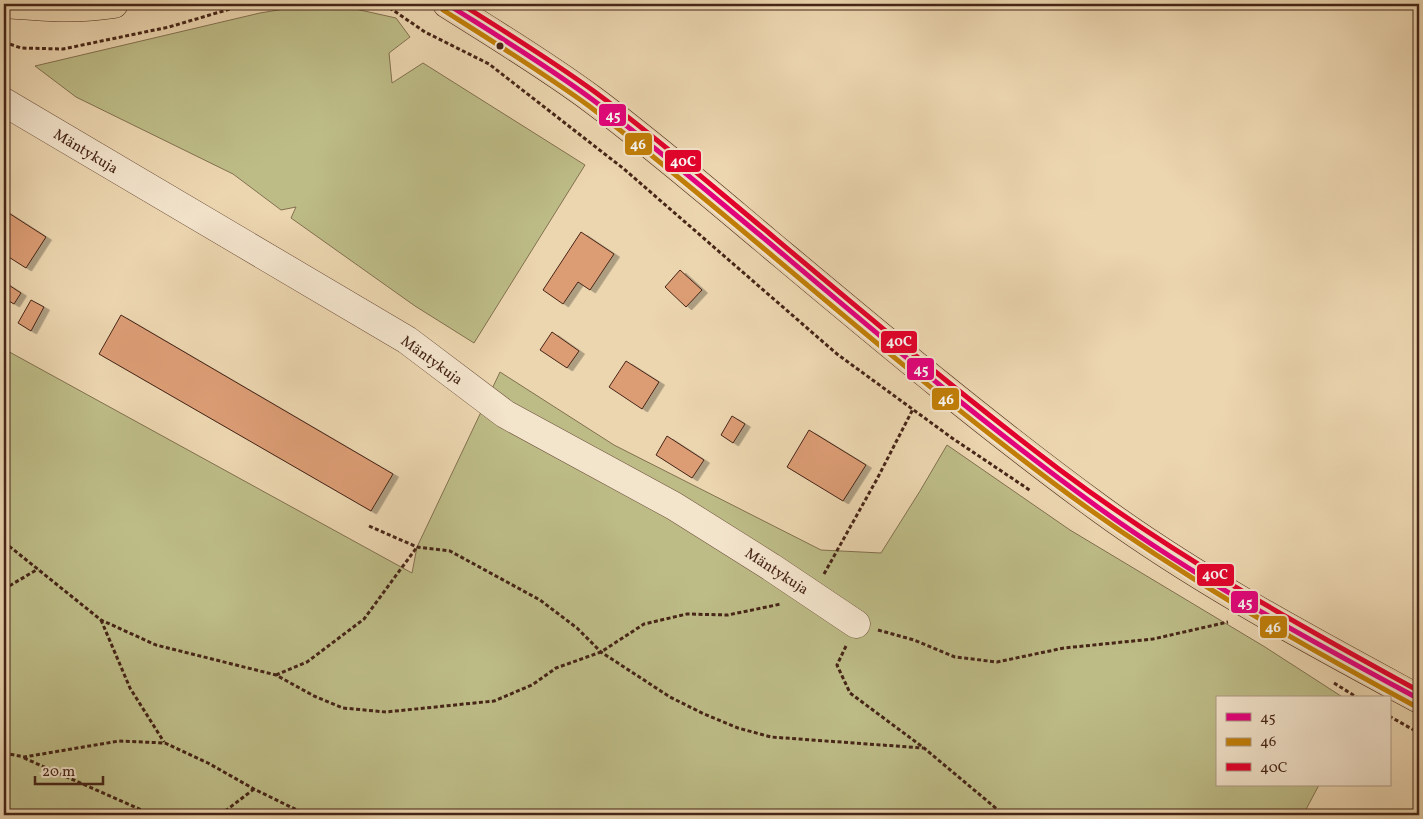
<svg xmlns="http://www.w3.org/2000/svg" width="1423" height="819" font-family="Vollkorn,serif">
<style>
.green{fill:#bdbc87;stroke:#82704f}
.building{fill:#dc9d75;stroke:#462517;filter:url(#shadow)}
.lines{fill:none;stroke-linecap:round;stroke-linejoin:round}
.minor-casing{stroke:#70513d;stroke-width:29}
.major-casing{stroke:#462517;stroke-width:29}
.path{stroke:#462517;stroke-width:3;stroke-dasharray:4 2.5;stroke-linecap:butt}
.minor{stroke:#f3e4cc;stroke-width:28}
.major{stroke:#ecd6b0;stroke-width:28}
.bus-1-casing{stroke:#f3e4cc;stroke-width:9}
.bus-2-casing{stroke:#f3e4cc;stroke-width:9}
.bus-3-casing{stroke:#f3e4cc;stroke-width:9}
.bus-1{stroke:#e5007d;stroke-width:5}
.bus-2{stroke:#c27f07;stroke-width:5}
.bus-3{stroke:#e4002b;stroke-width:5}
.bus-dot{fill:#462517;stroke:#f3e4cc;stroke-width:2}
.labels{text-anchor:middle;stroke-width:4;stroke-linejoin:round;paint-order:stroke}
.street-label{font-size:15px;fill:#462517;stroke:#f3e4cc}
.line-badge{stroke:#f3e4cc;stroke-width:2}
.badge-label{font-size:14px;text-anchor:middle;font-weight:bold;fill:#fff}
</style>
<defs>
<filter id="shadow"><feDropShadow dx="5.5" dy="3" stdDeviation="0" flood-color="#0004"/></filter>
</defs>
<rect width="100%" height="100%" fill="#ecd6b0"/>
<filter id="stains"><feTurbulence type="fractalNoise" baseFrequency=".004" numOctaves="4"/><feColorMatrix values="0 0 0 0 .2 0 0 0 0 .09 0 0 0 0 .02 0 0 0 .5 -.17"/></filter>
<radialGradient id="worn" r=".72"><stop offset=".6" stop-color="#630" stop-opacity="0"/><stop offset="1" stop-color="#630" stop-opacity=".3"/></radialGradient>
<g class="green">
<polygon points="314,4 333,4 396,18 410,37 389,53 392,83 423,63 585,165 474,343 415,306 291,218 296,207 281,210 233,174 76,97 35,66 260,13"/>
<polygon points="4,349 412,573 417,547 500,372 614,445 821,550 881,553 920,491 947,445 1070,530 1265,647 1344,698 1217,698 1217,785 1319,785 1303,815 4,815"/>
</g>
<g class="building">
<polygon points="4,210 46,237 26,268 4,254"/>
<polygon points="581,232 614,254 590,290 578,282 563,304 543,290"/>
<polygon points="680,270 702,290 686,307 665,287"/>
<polygon points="4,282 21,293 14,304 4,298"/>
<polygon points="31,300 44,307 31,331 18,323"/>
<polygon points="121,315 393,474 371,511 99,354"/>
<polygon points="552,332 579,351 567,368 540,350"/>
<polygon points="626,361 659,382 642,409 609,387"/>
<polygon points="732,416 745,424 733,443 721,435"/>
<polygon points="809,430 866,465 843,501 787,467"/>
<polygon points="667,436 704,460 692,478 656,455"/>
</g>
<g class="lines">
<g class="minor-casing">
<polyline id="minor" points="4,102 407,340 505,414 674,506 771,567 856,624"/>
</g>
<g class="major-casing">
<g id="major">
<path d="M 4,4 C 41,7 77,10 114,4"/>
<path d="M 447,4 C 496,35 546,65 593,100 C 652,144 709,193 765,240 C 875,332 984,424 1099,508 C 1199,581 1310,640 1419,699"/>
</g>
</g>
<g class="path">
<polyline points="384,4 425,32 489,64 624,169 837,354 952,438 1031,491"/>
<polyline points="4,42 21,48 63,49 169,27 247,4"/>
<polyline points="369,526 417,547 450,551 540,600 577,628 601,652 670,697 704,714 738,728 771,737 923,748"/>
<polyline points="4,542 101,620 156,645 276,675 314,696 343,708 386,712 494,701 532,685 556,668 601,652 644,624 687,614 728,615 781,604"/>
<polyline points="824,574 877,479 913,409"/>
<polyline points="4,589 38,569"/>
<polyline points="101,620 130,688 164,742"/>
<polyline points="878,630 914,640 955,657 997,662 1064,648 1153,639 1228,622"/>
<polyline points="846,646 837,665 850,693 924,748 1004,815"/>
<polyline points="276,675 307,662 364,619 417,547"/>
<polyline points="1334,683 1358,698"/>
<polyline points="1389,716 1419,733"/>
<polyline points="4,753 24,757 119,741 165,743 208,763 254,789 307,815"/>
<polyline points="24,758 153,815"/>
<polyline points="220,815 254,789"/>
</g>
<use href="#minor" class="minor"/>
<use href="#major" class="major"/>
<g class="bus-1-casing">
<path id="bus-1" d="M 447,4 C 496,35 546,65 593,100 C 652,144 709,193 766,240 C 875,332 983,424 1099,508 C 1200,581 1310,640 1419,699"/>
</g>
<g class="bus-2-casing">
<path id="bus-2" d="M 443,10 C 492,41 542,72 589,106 C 648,151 705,199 762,247 C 857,327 952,407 1052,482 C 1166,568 1290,638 1415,706"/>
</g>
<g class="bus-3-casing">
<path id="bus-3" d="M 461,4 C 506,32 551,60 595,92 C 655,136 712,186 770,234 C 865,314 961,395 1060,470 C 1173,555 1295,623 1419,691"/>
</g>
<use href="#bus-1" class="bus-1"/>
<use href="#bus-2" class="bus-2"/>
<use href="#bus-3" class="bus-3"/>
</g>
<circle class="bus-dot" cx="500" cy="46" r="4.5"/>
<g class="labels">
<g class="street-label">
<text transform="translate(86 151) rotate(31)" y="5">Mäntykuja</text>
<text transform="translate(432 360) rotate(36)" y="5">Mäntykuja</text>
<text transform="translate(777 571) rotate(33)" y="5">Mäntykuja</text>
</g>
</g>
<g class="line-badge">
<rect x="598" y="103" width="29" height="24" rx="5" fill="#e5007d"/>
<rect x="624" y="132" width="29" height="24" rx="5" fill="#c27f07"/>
<rect x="664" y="149" width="38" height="24" rx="5" fill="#e4002b"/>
<rect x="880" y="330" width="38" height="24" rx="5" fill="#e4002b"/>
<rect x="906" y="357" width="29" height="24" rx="5" fill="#e5007d"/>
<rect x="931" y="387" width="29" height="24" rx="5" fill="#c27f07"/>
<rect x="1196" y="563" width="39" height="24" rx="5" fill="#e4002b"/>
<rect x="1230" y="590" width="29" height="24" rx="5" fill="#e5007d"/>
<rect x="1259" y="615" width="29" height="24" rx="5" fill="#c27f07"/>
</g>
<g class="badge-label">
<text x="613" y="120">45</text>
<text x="638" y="149">46</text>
<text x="683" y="166">40C</text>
<text x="899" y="346">40C</text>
<text x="921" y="374">45</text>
<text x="946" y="404">46</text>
<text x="1215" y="579">40C</text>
<text x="1245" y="607">45</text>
<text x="1273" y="632">46</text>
</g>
<rect width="1423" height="819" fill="none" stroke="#ecd6b0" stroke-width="20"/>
<rect x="5" y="5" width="1413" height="809" fill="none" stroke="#462517" stroke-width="2.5"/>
<rect x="10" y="10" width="1403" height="799" fill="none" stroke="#462517"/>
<rect x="1216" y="696" width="175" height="90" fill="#f3e4cc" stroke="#ae9884"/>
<rect x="1226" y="713" width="25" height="8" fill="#e5007d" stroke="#ae9884"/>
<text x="1260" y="722" font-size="15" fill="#462517">45</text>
<rect x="1226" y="738" width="25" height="8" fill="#c27f07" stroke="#ae9884"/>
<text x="1260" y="746" font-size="15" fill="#462517">46</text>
<rect x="1226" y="763" width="25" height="8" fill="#e4002b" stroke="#ae9884"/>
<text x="1260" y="772" font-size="15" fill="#462517">40C</text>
<path d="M35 776v8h68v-8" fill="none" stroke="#462517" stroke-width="2.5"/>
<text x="42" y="776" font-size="15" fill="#462517" stroke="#f3e4cc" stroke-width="4" paint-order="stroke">20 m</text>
<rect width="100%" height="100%" filter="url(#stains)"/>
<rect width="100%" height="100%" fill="url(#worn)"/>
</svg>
